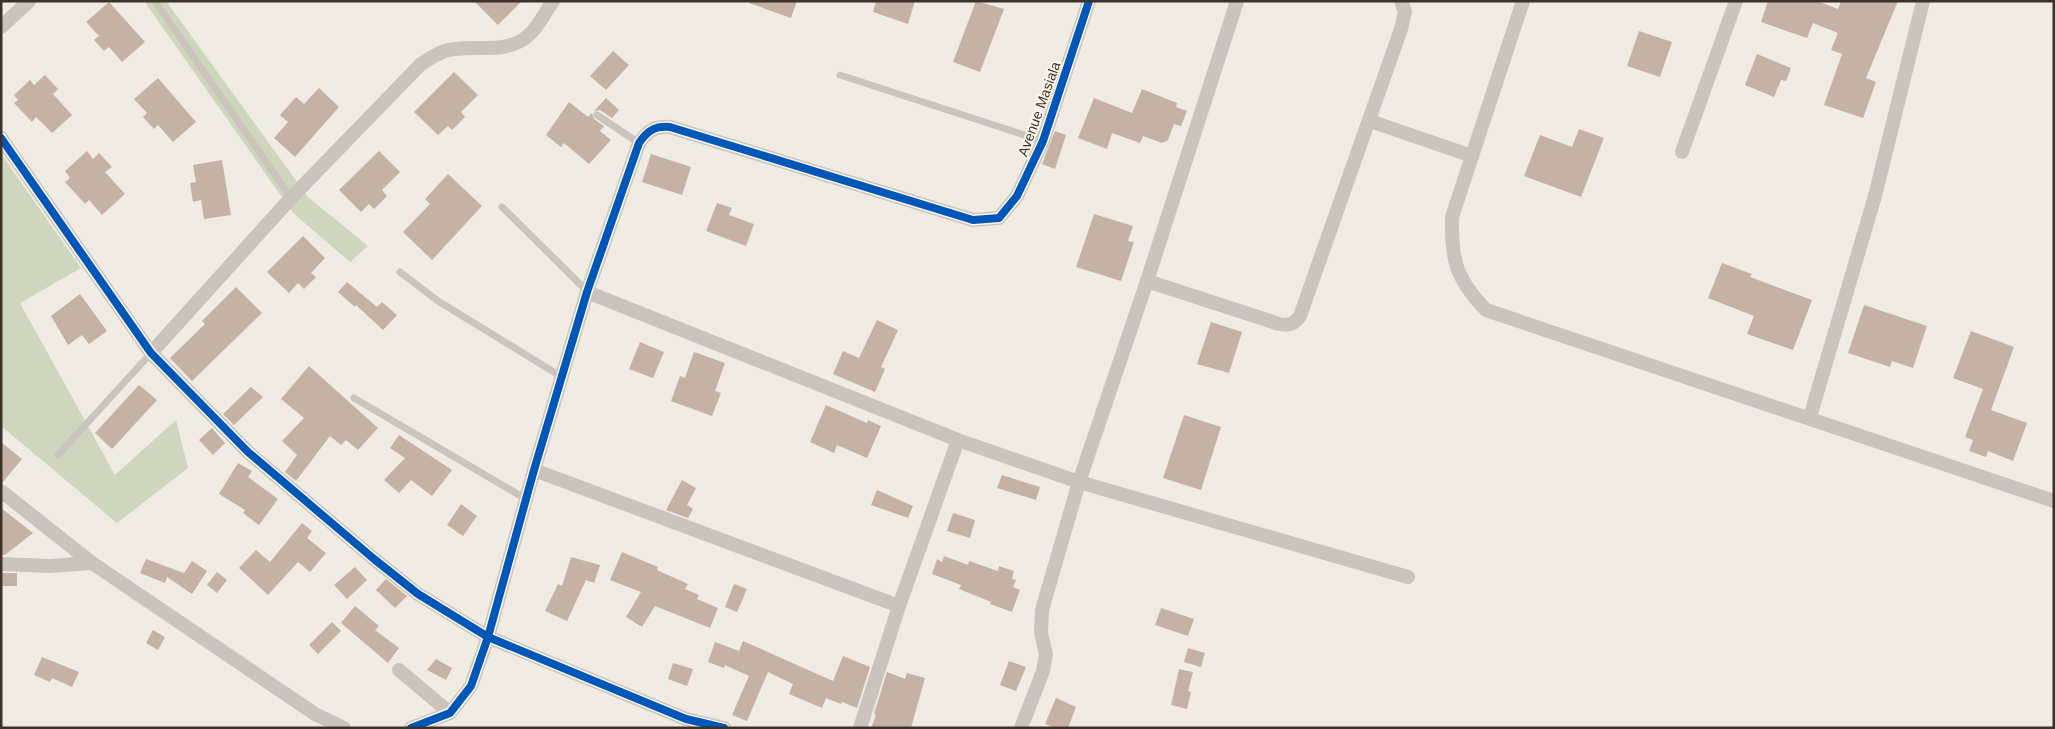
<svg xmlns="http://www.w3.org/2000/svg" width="2055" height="729" font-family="Arial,sans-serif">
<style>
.green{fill:#ced7bd}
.building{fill:#c5b2a4}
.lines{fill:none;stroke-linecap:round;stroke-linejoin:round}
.service{stroke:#cac4bc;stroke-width:7}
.minor{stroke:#cac4bc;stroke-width:14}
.cycleway-casing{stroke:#fcf7ed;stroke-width:11}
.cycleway{stroke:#0057b8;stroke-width:8}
.labels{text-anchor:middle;stroke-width:4;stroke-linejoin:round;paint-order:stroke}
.street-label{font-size:14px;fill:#3c322a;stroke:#fcf7ed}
</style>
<rect width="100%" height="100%" fill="#f0ece4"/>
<g class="green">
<polygon points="144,1 166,1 308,197 368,246 350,262 293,213"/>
<polygon points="1,154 81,268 20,303 115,475 176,420 188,468 117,523 1,426"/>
</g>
<g class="building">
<polygon points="474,1 522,1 498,25"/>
<polygon points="750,1 797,1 791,18 749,3"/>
<polygon points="876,1 915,1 908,24 873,12"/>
<polygon points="976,1 1004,9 980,72 953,62"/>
<polygon points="1768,1 1817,1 1838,9 1841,1 1898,1 1866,78 1876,82 1863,118 1824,105 1842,54 1831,50 1838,33 1813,23 1807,38 1761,22"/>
<polygon points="109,2 145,42 122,62 109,47 104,51 94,40 99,36 86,22"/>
<polygon points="1639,31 1672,42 1660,77 1627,66"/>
<polygon points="613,51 629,65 606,90 590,76"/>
<polygon points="1757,54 1791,68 1786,81 1781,80 1774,97 1745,85"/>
<polygon points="454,72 478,95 461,112 465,117 452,130 448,126 438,135 414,112"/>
<polygon points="45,75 58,89 53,94 72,115 52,133 36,117 32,122 14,103 18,100 14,95 30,80 34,85"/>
<polygon points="158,78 196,122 173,142 158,125 154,129 143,117 147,113 134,99"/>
<polygon points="319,88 339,107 295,157 274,138 288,122 280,115 296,97 304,104"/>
<polygon points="1142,89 1177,103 1176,107 1187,111 1181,126 1174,124 1168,140 1162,143 1143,136 1140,143 1112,133 1107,149 1078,138 1094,98 1132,113"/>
<polygon points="606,98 619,110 612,118 600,110 594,111"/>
<polygon points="569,102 588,117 592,113 594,119 604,126 600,131 611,140 589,164 564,143 561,147 546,135"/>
<polygon points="1579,129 1604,138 1581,197 1524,176 1540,135 1572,147"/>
<polygon points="1055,131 1066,135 1055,169 1042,164"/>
<polygon points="87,151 93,159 99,153 112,167 105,172 125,194 102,215 89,200 85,204 65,182 70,178 65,171"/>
<polygon points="379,151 400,172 382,190 387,196 374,209 369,204 361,212 339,190"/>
<polygon points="651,154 691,167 682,195 642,182"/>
<polygon points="222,160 231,215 204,219 201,200 193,202 190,183 196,182 193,165"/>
<polygon points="448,174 482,206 432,260 403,232 430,204 425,199"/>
<polygon points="717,203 732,208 729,215 754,224 746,246 706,231"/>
<polygon points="1094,214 1133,226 1128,241 1134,242 1121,281 1076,267"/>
<polygon points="303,236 325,258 311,273 316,277 304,289 298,283 289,293 267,272"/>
<polygon points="1722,263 1752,274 1750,277 1812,300 1793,350 1747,334 1754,316 1708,298"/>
<polygon points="347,282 377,307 382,302 397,315 383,330 356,305 355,307 338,292"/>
<polygon points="236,287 262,313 192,381 170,358 205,324 202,321"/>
<polygon points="80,294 107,331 89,344 82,335 68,345 51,316"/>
<polygon points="1864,305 1927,326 1913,368 1892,361 1890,367 1848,353"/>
<polygon points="877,320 898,330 881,367 885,369 875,392 833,374 843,351 859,358"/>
<polygon points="1211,322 1242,332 1229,373 1197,364"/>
<polygon points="1971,331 2014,347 1991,410 2027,423 2013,461 1988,451 1986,457 1969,451 1973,440 1965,437 1983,389 1953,378"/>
<polygon points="640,342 664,352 653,378 629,369"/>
<polygon points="694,352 725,363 715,391 721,393 712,416 671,401 680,376 685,378"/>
<polygon points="309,366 378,428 358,450 346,440 341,445 330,436 296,481 285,472 297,455 282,441 304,418 281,399"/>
<polygon points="139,385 157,400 112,449 95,433"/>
<polygon points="251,387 263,397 234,425 223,414"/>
<polygon points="826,405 867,423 868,420 881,426 867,458 837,445 834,453 810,442"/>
<polygon points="1184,415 1221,427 1201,490 1163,478"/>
<polygon points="212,428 225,443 213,455 199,440"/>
<polygon points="399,435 452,470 432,496 411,480 399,493 384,480 405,458 390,448"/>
<polygon points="1,442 22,459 3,482 1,482"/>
<polygon points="238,463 252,471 248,477 278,499 259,525 243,513 245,510 219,494"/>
<polygon points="1002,475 1040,487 1036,500 997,488"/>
<polygon points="682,480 696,488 687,505 693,509 688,518 666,510"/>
<polygon points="877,490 913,506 908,518 871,505"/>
<polygon points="461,504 477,516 463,536 447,525"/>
<polygon points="1,508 33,533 5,555 1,555"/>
<polygon points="953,513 975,520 970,538 947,531"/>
<polygon points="302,523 312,531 307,538 326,553 310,572 298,562 268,595 239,568 256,550 270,562"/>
<polygon points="622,552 658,567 657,570 688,584 685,589 699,595 697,599 718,608 710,628 655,606 642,627 626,617 641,592 610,580"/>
<polygon points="944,556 968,565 969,561 998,571 999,566 1014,571 1012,579 1016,580 1013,587 1020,590 1012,612 990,604 991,602 959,589 961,585 932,574 937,559 942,562"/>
<polygon points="571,557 600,565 594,583 586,580 567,621 545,611 558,584 562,586"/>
<polygon points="146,559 184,573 192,561 207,571 192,594 167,577 165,583 140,573"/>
<polygon points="355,567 367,580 347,599 334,585"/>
<polygon points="217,572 227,580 217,593 207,585"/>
<rect x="1" y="573" width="16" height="13"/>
<polygon points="386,579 407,596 395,608 376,590"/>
<polygon points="734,584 747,589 737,612 725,607"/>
<polygon points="355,606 379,626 375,630 399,648 388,663 341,623"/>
<polygon points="1161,608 1194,619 1188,636 1155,625"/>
<polygon points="332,622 341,631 318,654 309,645"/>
<polygon points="153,630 165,637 158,650 146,643"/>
<polygon points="743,641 833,681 843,656 870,667 857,708 842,702 841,704 826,698 822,708 789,694 793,684 768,672 747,721 732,715 749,676 725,665 724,668 708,662 715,642 739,651"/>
<polygon points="1188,648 1205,653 1201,667 1184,662"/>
<polygon points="42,657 79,672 72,687 52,678 50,682 34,675"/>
<polygon points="436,659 452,668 446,680 427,670"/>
<polygon points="1009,661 1026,667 1016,691 1000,685"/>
<polygon points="673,663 693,669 687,686 668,679"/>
<polygon points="1179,669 1193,672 1188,691 1191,692 1187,709 1171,705"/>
<polygon points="887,672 905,679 907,673 925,678 911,728 871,728 876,715 874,714"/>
<polygon points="1056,698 1076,707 1068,728 1056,728 1045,724"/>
</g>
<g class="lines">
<g class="service">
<polyline points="155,1 291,198"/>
<polyline points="840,75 1043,141"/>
<polyline points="597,115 639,143"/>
<polyline points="502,207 587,291"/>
<polyline points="400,272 438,301 562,377"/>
<polyline points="354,398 526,499"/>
<polyline points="58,455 151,353"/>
</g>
<g class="minor">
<path d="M 1523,1 L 1452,217 C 1451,260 1456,279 1486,310 L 2054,501"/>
<polyline points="1,27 29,1"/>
<polyline points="1370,121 1472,156"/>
<polyline points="1,138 151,353 248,452 374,559 418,594 488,637 686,719 724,728"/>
<polyline points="1682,152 1736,1"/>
<path d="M 1147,281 L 1279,324 C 1289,326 1294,324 1300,316 L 1401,29 L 1405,12 L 1401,1"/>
<polyline points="587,292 958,440 1079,482 1408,577"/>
<path d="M 151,353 L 291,198 L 421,64 C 429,59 436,54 445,51 C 473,43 508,57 531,33 C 539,25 546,11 553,1"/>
<polyline points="1810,417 1875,196 1923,1"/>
<polyline points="534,470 899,606"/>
<polyline points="1,491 92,563 315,714 344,728"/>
<polyline points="1,564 50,566 92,563"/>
<polyline points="399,670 450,713"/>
<path d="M 411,728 L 450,713 L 471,686 L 488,637 L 534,470 L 587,292 L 639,143 C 648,130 655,126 670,127 L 973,220 L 999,218 L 1017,196 L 1043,141 L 1089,1"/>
<polyline points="860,728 899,606 958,440"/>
<polyline points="1021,728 1043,671 1046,654 1041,633 1042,610 1079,482 1147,281 1237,1"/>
</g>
<g class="cycleway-casing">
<g id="cycleway">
<polyline points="1,138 151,353 248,452 374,559 418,594 488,637 686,719 724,728"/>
<path d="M 411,728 L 450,713 L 471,686 L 488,637 L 534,470 L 587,292 L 639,143 C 648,130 655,126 670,127 L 973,220 L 999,218 L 1017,196 L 1043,141 L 1089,1"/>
</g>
</g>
<use href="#cycleway" class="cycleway"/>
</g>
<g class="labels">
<g class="street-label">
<text transform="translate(1039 109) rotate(-70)" y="5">Avenue Masiala</text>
</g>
</g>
<rect width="2055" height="729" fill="none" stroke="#3c322a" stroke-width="5"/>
</svg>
